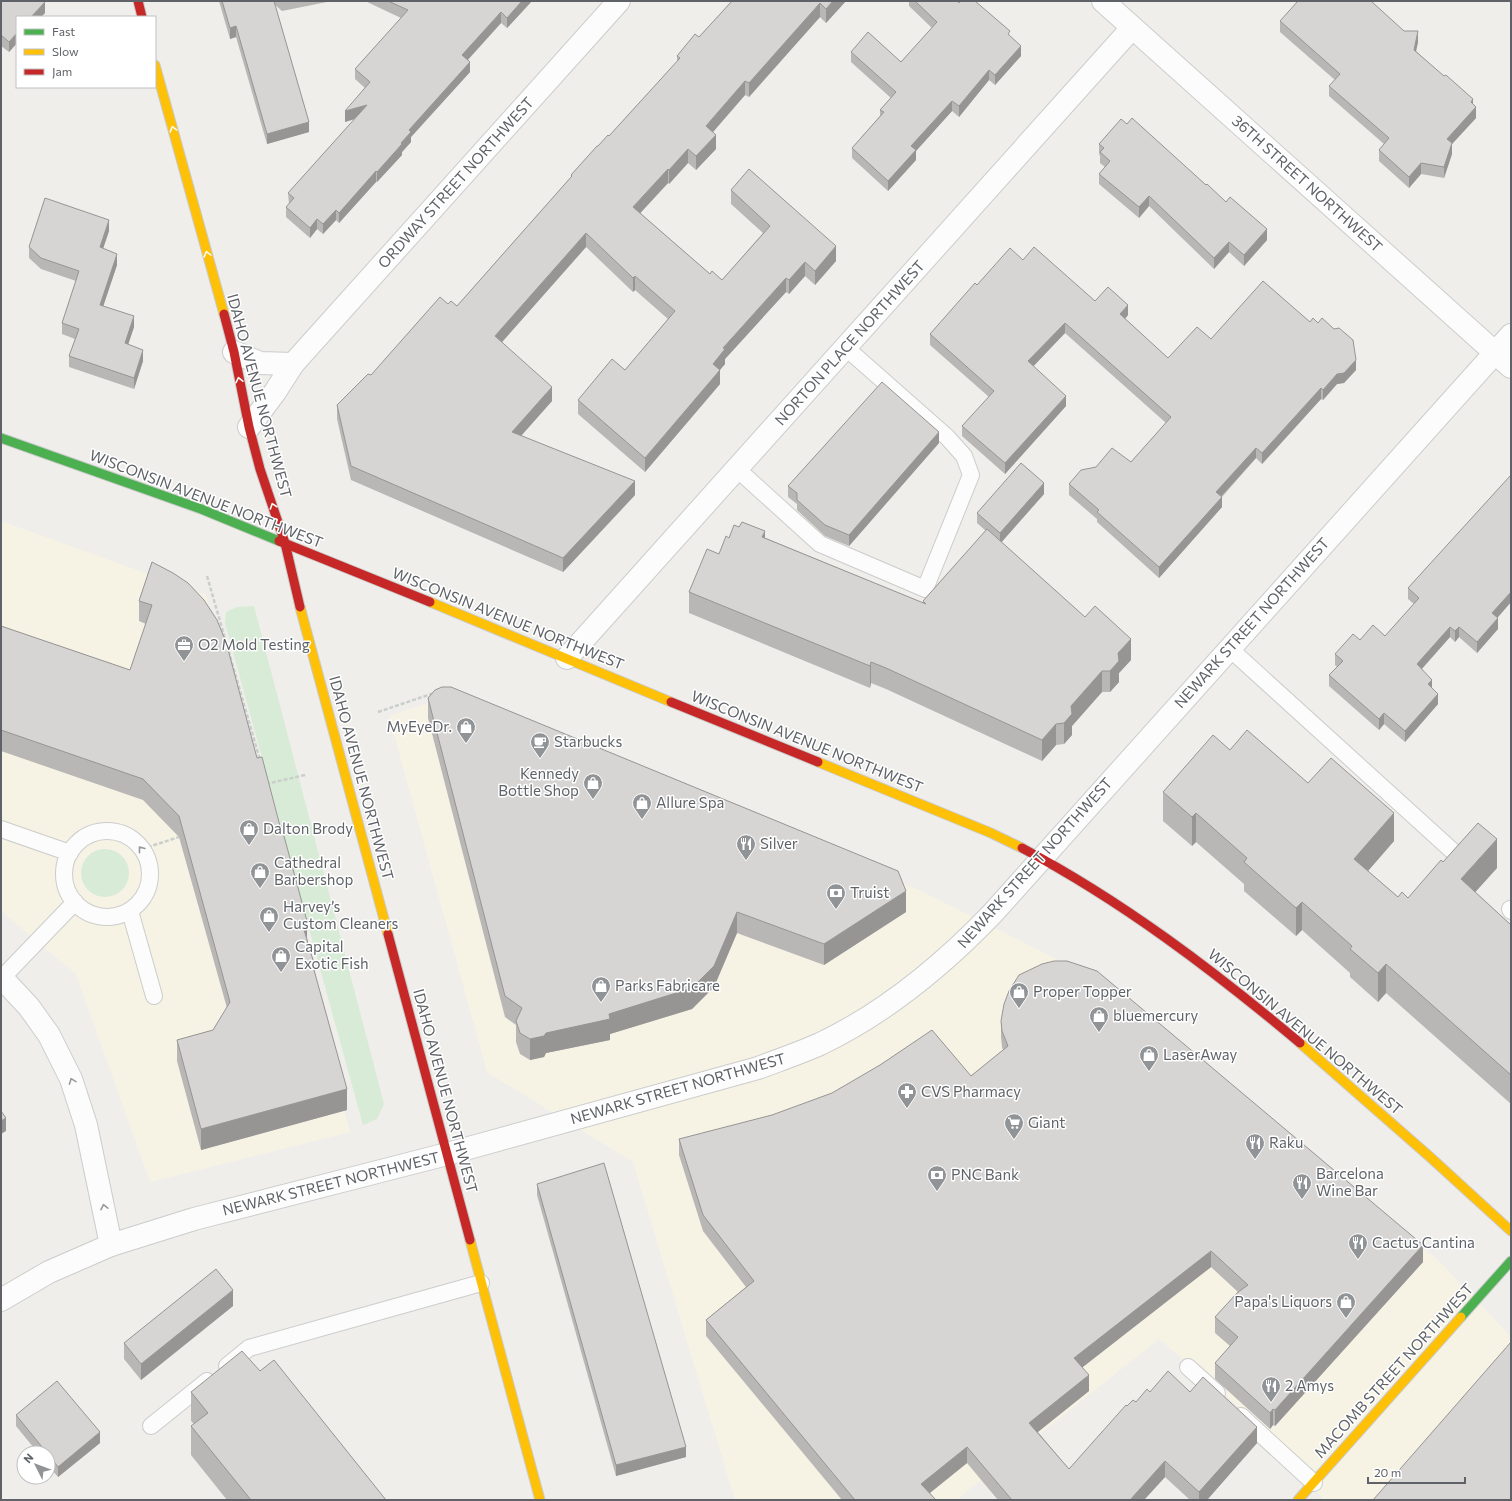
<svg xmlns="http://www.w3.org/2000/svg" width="1512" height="1501" font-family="Commissioner,sans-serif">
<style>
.commercial{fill:#f7f3e4}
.green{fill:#d8ebd6}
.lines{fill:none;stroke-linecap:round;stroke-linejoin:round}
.lane-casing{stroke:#cbcccc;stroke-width:18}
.street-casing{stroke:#cbcccc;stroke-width:24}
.fast-casing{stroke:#cacacb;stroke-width:11}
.slow-casing{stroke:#cacacb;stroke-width:11}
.jam-casing{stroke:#cacacb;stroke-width:11}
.path{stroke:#cacfcc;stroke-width:2.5;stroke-dasharray:4 2;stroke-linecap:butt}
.lane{stroke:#fdfcfc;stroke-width:16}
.street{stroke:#fdfcfc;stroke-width:22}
.fast{stroke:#4caf50;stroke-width:9}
.slow{stroke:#ffc107;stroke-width:9}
.jam{stroke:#c62828;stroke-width:9}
.wall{fill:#b8b7b5}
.shaded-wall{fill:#969594}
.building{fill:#d6d5d3;stroke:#969594}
.oneway{stroke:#f6fbf6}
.oneway2{stroke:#96999c}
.labels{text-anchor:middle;stroke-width:3;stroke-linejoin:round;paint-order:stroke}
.street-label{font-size:15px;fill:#5f6368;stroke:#fff}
.poi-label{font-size:15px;fill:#5f6368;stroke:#fff;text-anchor:start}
</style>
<rect width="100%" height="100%" fill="#efeeea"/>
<g class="commercial">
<polygon points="1,521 206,595 350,1132 150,1182 76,974 1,911"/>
<polygon points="447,697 921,891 1074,968 1438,1260 1511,1337 1511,1500 1324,1500 1273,1436 1159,1339 956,1500 735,1500 633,1162 487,1072 389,716"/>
</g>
<g class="green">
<polygon points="254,606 384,1104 377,1119 363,1125 225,623 226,612 237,607"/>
<circle cx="105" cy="873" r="24"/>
</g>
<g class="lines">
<g class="lane-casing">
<g id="lane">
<polyline points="737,469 820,544 925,589 971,475 964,456 947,437 845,347"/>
<polyline points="1229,648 1458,856"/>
<polyline points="1,829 70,853"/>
<circle cx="107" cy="874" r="43"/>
<polyline points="1510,909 1511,911"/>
<polyline points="130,911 154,996"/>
<polyline points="2,978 75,902"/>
<polyline points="227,1366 249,1348 481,1283"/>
<polyline points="1188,1367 1217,1393"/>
<polyline points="1241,1416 1314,1483"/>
<polyline points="151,1426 207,1381"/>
</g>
</g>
<g class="street-casing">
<g id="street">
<polyline points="1103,1 1511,367"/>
<polyline points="234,352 260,363 293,364"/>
<polyline points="249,427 275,392 293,364 619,1"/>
<polyline points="567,658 1132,28"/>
<polyline points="1,977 29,1007 49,1035 71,1079 86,1125 111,1245"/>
<path d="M 1,1300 L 49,1272 L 111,1245 L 194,1219 L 447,1154 L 758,1068 C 779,1060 800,1053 820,1044 C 885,1013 942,966 992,914 L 1511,335"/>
</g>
</g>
<g class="fast-casing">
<g id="fast">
<polyline points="1,438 201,509 279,541"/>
<polyline points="1461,1317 1511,1261"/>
</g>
</g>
<g class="slow-casing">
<g id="slow">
<polyline points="155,65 224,314"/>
<polyline points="430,602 671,702"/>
<polyline points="300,607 388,934"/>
<polyline points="818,762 991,833 1022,848"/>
<polyline points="1300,1043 1430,1157 1511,1231"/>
<polyline points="470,1240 540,1500"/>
<polyline points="1298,1500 1461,1317"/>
</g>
</g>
<g class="jam-casing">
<g id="jam">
<polyline points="138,1 142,17"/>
<polyline points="224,314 234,352 249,427 260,469 285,543 300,607"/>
<polyline points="279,541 430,602"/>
<polyline points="671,702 818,762"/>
<path d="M 1022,848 C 1122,901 1213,970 1300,1043"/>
<polyline points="388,934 470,1240"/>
</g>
</g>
<g class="path">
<polyline points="207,576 260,760"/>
<polyline points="378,712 434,693"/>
<polyline points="266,784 305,775"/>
<polyline points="142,849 179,837"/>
</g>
<use href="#lane" class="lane"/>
<use href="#street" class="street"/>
<use href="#fast" class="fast"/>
<use href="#slow" class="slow"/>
<use href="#jam" class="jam"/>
</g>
<g class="wall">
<polygon points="1,1 45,13 9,52 1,46"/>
<polygon points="219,1 332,1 282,11 274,4 309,132 267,144 236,37 230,39"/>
<polygon points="365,1 532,1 507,28 501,23 468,60 470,72 411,137 411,142 402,152 402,155 377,182 376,182 339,223 336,220 323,234 317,229 310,238 286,217 286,207 289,204 288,193 355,119 345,122 365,88 355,79 355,69 401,18"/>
<polygon points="732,1 846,1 826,23 820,17 749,97 745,95 713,132 716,149 696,170 688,163 669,184 668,183 640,213 710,274 722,280 763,233 731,204 731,190 836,261 815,285 805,276 789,294 786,292 725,359 725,364 720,370 720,384 645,472 578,414 578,400 625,370 668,319 635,290 633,292 586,247 502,342 552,401 521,436 635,495 563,572 351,480 337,419 337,405 371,375 448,304 457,306 571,177 571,175 598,146 609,136 677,62 677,56 699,37"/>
<polygon points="909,1 957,1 1010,36 1021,56 995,85 989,80 959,117 952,111 916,151 916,160 888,191 852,158 852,148 880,116 880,110 891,98 851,62 851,52 901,62 932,28 909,6"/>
<polygon points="1280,21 1404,31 1418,42 1416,51 1473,104 1476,118 1452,144 1452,154 1444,178 1421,174 1409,188 1379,161 1379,150 1384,144 1329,96 1329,86 1335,80 1280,32"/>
<polygon points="1127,124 1267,240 1244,266 1229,252 1214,269 1149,206 1139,218 1099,184 1099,174 1105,167 1100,163 1100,156 1099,154 1099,144"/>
<polygon points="109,231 103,248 117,265 103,306 134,327 128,344 143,361 134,389 69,367 69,356 75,339 62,334 62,323 76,281 41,269 29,258 29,247"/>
<polygon points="1023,260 1095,301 1128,315 1125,319 1168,358 1211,339 1356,370 1344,383 1337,384 1323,400 1321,399 1262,464 1256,458 1222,497 1222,507 1159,578 1097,522 1097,519 1069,495 1069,484 1131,462 1166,423 1065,333 1033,366 1066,406 1005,474 962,436 962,426 989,397 930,345 930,334 977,285"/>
<polygon points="939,443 849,546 825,536 797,510 797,504 788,497 788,486"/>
<polygon points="1511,477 1511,602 1497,618 1498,629 1477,653 1459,637 1455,642 1450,637 1422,669 1432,688 1438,704 1405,742 1384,724 1379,730 1329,686 1329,675 1337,667 1335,665 1335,654 1360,640 1385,636 1414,604 1408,599 1408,588"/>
<polygon points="1044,494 1001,542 1131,660 1119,673 1119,682 1110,692 1102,692 1072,726 1072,735 1064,744 1056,745 1042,761 886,689 871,683 870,688 689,613 689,592 719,554 729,538 739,527 923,603 923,601 986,531 977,523 977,513"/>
<polygon points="152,562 307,938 347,1110 201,1150 177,1061 177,1040 213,1030 227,1008 179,837 143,800 1,751 1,626 130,670 146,624 139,621 139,601"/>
<polygon points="428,698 906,912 824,965 737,933 714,987 692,1009 610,1034 610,1040 546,1053 544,1057 530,1060 520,1054 516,1042 516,1025 505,1017 428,718"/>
<polygon points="1230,750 1308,783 1394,841 1368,871 1398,897 1408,898 1443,862 1497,868 1475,892 1511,925 1511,1104 1386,993 1378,1002 1350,977 1350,973 1302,930 1296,936 1244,891 1244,884 1196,842 1192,846 1163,821 1163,792"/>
<polygon points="1001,1021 1423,1262 1275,1426 1273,1425 1270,1429 1215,1379 1215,1363 1230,1346 1215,1333 1215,1317 1238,1292 1211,1267 1082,1367 1089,1391 1038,1432 1069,1469 1127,1406 1136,1402 1150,1392 1190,1392 1257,1443 1207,1500 1190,1500 1165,1477 1144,1500 998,1500 967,1463 930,1493 936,1500 842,1500 706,1336 706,1320 746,1287 703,1231 679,1155 679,1139 971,1076 1003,1050 1002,1047 1001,1037"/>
<polygon points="537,1184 686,1457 616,1476 537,1195"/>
<polygon points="233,1306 141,1380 124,1359 124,1343"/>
<polygon points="260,1371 386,1500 227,1500 191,1455 191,1426 194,1424 191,1421 191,1392"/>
<polygon points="16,1415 100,1443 58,1477 48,1465 48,1453 38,1453 16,1426"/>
</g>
<g class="shaded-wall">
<polygon points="522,1 532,1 507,28 507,18"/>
<polygon points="833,1 846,1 826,23 826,9"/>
<polygon points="45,2 45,13 41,17 31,17"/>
<polygon points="820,3 820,17 749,97 749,83"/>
<polygon points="501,12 501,23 462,66 462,55"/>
<polygon points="236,26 236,37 230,39 230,28"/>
<polygon points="1418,31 1418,42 1414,60 1414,50"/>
<polygon points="17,33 17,43 9,52 9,42"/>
<polygon points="1021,46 1021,56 995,85 995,75"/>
<polygon points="470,62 470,72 411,137 411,142 402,152 402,155 377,182 377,172 409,130"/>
<polygon points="989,70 989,80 959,117 959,106"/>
<polygon points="745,81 745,95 706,140 706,126"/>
<polygon points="1473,99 1473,110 1476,107 1476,118 1452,144 1452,154 1444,178 1444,167 1447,139 1471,102"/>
<polygon points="952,101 952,111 916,151 916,160 888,191 888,181 911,146"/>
<polygon points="367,105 367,115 345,122 345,111"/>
<polygon points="309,122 309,132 267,144 267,134"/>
<polygon points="716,135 716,149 696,170 696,156"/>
<polygon points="688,149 688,163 669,184 669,170"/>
<polygon points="1421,163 1421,174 1409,188 1409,177"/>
<polygon points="668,169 668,183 633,221 633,207"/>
<polygon points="376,171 376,182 339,223 339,213"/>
<polygon points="1149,196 1149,206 1139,218 1139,207"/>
<polygon points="336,210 336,220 323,234 323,224"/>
<polygon points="317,219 317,229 310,238 310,228"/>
<polygon points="109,220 109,231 100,258 100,247"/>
<polygon points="1267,229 1267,240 1244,266 1244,255"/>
<polygon points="586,233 586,247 495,350 495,336"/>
<polygon points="1229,242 1229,252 1214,269 1214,258"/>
<polygon points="836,246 836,261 815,285 815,271"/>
<polygon points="117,254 117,265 100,316 100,305"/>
<polygon points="805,262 805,276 789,294 789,280"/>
<polygon points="635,276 635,290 633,292 633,278"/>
<polygon points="786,278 786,292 725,359 725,364 713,378 713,364 723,348"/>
<polygon points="1128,305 1128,315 1120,325 1120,314"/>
<polygon points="134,316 134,327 125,354 125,343"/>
<polygon points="1065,323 1065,333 1028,372 1028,361"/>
<polygon points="143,350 143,361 134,389 134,378"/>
<polygon points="1356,360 1356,370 1344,383 1337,384 1323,400 1323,390 1337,374"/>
<polygon points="720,370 720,384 645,472 645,458"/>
<polygon points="552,387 552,401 512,446 512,432"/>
<polygon points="1321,388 1321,399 1262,464 1262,453"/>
<polygon points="1066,396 1066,406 1005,474 1005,463"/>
<polygon points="939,432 939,443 849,546 849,535"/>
<polygon points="1256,448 1256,458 1216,502 1216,492"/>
<polygon points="635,481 635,495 563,572 563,558"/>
<polygon points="1044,483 1044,494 1000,544 1000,533"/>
<polygon points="1222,497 1222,507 1159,578 1159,567"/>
<polygon points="765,531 765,552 762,537"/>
<polygon points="1511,592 1511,602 1492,624 1492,613"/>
<polygon points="1498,618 1498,629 1477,653 1477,642"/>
<polygon points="1450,627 1450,637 1417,674 1417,664"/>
<polygon points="1459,627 1459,637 1455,642 1455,631"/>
<polygon points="1131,639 1131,660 1119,673 1119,682 1110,692 1110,671 1118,653"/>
<polygon points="871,662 871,683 870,688 870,666"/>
<polygon points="1102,671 1102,692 1072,726 1072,735 1064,744 1064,723 1071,706"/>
<polygon points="1432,680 1432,690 1428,684"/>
<polygon points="1438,694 1438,704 1405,742 1405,731"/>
<polygon points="1384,713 1384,724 1379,730 1379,719"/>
<polygon points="1056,724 1056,745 1042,761 1042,740"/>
<polygon points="1196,813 1196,842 1192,846 1192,817"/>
<polygon points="1394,813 1394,841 1354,887 1354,859"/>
<polygon points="1497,839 1497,868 1461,908 1461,879"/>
<polygon points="906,891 906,912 824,965 824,944"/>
<polygon points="1302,902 1302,930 1296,936 1296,908"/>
<polygon points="737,912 737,933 714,987 692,1009 610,1034 610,1040 546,1053 544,1057 530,1060 530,1039 546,1033 609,1014"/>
<polygon points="307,921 307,942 302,923"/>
<polygon points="1386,964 1386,993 1378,1002 1378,973"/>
<polygon points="347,1089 347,1110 201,1150 201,1129"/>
<polygon points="6,1118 6,1131 1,1134 1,1121"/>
<polygon points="1423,1245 1423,1262 1275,1426 1275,1410"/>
<polygon points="1211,1251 1211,1267 1074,1374 1074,1358"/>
<polygon points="233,1290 233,1306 141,1380 141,1364"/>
<polygon points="1089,1375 1089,1391 1029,1439 1029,1423"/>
<polygon points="1273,1409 1273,1425 1270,1429 1270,1413"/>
<polygon points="1257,1427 1257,1443 1207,1500 1199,1500 1199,1492"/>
<polygon points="100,1432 100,1443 58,1477 58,1467"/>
<polygon points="686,1447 686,1457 616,1476 616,1465"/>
<polygon points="967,1447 967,1463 921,1500 921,1484"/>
<polygon points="1165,1461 1165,1477 1144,1500 1130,1500"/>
</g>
<g class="building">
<polygon points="1,1 44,1 45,2 31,17 17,17 17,33 9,42 1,35"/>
<polygon points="222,1 274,1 309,122 267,134 236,26 230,28"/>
<polygon points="388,1 522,1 507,18 501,12 462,55 470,62 409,130 411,132 401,143 402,144 377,172 376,171 339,213 336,210 323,224 317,219 310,228 286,207 294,198 288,193 367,105 345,111 370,82 355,69 408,10"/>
<polygon points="732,1 833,1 826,9 820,3 749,83 745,81 706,126 716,135 696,156 688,149 669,170 668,169 633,207 710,274 712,271 722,280 770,226 731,190 749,169 836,246 815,271 805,262 789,280 786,278 723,348 725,349 713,364 720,370 645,458 578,400 612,359 625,370 675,311 635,276 633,278 586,233 495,336 552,387 512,432 635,481 563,558 351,466 337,405 368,374 371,375 440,297 448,304 451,301 457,306 572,176 571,175 597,146 598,146 608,135 609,136 680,58 677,56 695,34 699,37"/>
<polygon points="915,1 957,1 959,3 960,1 975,1 1010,31 1008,34 1021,46 995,75 989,70 959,106 952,101 911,146 916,150 888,181 852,148 884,112 880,110 896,92 851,52 868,32 901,62 937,22"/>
<polygon points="1298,1 1371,1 1404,31 1418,31 1414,50 1444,76 1446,75 1473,99 1471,102 1476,107 1447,139 1452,143 1444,167 1421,163 1409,177 1379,150 1389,138 1329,86 1340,74 1280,21"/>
<polygon points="1132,118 1206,185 1207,184 1226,202 1230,197 1267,229 1244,255 1229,242 1214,258 1149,196 1139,207 1099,174 1110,161 1100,152 1104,148 1099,144 1121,119 1127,124"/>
<polygon points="45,198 109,220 100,247 117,254 100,305 134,316 125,343 143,350 134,378 69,356 79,329 62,323 79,271 41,258 29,247"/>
<polygon points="1034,247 1095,301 1108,287 1128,305 1120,314 1168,358 1197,327 1211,339 1263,281 1310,322 1313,318 1318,323 1322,318 1334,329 1339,328 1353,340 1356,360 1344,373 1337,374 1323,390 1321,388 1262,453 1256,448 1216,492 1222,497 1159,567 1097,512 1099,510 1069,484 1081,470 1096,467 1112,448 1131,462 1171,417 1065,323 1028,361 1066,396 1005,463 962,426 994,391 930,334 975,283 977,285 1010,248 1023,260"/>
<polygon points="882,382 939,432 849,535 825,525 797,500 797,493 788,486"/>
<polygon points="1021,463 1044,483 1000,533 977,513"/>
<polygon points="1510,476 1511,477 1511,592 1492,613 1498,618 1477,642 1459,627 1455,631 1450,627 1417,664 1432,680 1428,684 1438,694 1405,731 1384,713 1379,719 1329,675 1343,661 1335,654 1353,634 1360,640 1373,625 1385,636 1419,598 1408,588"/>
<polygon points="742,522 765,531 762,537 926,604 923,601 987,529 1085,617 1095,606 1131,639 1118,653 1119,661 1110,671 1102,671 1071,706 1072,714 1064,723 1056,724 1042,740 886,668 871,662 870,666 689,592 707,549 719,554 726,536 729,538 734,525 739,527"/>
<polygon points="152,562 173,573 188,583 204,600 217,620 226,642 257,758 262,757 280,826 281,825 307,921 302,923 316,970 314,970 347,1089 201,1129 177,1040 213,1030 230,1002 179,816 143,779 1,730 1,626 130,670 152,605 139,601"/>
<polygon points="442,687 451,687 898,871 906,891 824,944 737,912 714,966 692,988 609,1014 610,1019 546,1033 544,1036 530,1039 520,1033 516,1021 522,1008 505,996 428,698 435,690"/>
<polygon points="1247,730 1308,783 1331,758 1394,813 1354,859 1398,897 1402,892 1408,898 1441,860 1443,862 1478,823 1497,839 1461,879 1511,925 1511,1075 1386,964 1378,973 1350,949 1352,946 1302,902 1296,908 1244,862 1247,858 1196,813 1192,817 1163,792 1213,735 1230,750"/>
<polygon points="1054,961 1067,961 1097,971 1423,1245 1275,1410 1273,1409 1270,1413 1215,1363 1238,1337 1215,1317 1237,1293 1248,1285 1211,1251 1074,1358 1089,1375 1029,1423 1069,1469 1126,1405 1127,1406 1133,1400 1136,1402 1147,1389 1150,1392 1168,1371 1190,1392 1203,1377 1257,1427 1199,1492 1165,1461 1130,1500 1012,1500 967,1447 921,1484 936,1500 855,1500 706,1320 754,1281 703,1215 679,1139 772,1115 832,1093 880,1065 932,1030 971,1076 1008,1046 1002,1031 1001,1021 1004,1004 1009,991 1019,975 1042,964"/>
<polygon points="1,1111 6,1118 1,1121"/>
<polygon points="604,1163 686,1447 616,1465 537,1184"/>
<polygon points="216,1269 233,1290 141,1364 124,1343"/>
<polygon points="1511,1342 1511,1500 1373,1500"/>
<polygon points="242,1351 260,1371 274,1360 386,1500 251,1500 191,1426 208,1413 191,1392"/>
<polygon points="57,1381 100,1432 58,1467 48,1454 48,1453 47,1453 16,1415"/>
</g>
<defs><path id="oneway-chevron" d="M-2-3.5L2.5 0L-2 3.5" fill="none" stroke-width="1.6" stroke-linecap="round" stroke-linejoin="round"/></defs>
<g class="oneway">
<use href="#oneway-chevron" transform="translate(173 129) rotate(-105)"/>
<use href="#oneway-chevron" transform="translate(207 254) rotate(-105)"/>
<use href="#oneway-chevron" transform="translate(239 380) rotate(-102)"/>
<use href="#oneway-chevron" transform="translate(273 506) rotate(-109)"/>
</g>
<g class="oneway2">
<use href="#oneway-chevron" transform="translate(141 849) rotate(-128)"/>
<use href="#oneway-chevron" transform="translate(72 1081) rotate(-111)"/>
<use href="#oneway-chevron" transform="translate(104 1207) rotate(-102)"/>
</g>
<defs>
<g id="office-pin" transform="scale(1)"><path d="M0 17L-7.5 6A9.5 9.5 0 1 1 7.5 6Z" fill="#919496" stroke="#fff"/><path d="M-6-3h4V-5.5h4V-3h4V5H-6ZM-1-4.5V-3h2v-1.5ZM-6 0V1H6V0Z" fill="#fff"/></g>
<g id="shop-pin" transform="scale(1)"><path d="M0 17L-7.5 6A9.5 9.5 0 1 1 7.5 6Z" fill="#919496" stroke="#fff"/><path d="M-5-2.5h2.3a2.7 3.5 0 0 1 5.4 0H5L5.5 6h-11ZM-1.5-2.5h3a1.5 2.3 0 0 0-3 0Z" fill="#fff"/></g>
<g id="cafe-pin" transform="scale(1)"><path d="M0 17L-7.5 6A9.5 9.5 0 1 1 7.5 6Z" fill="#919496" stroke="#fff"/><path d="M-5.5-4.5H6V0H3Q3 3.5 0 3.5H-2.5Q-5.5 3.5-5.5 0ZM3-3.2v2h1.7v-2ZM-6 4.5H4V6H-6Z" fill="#fff"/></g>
<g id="restaurant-pin" transform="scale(1)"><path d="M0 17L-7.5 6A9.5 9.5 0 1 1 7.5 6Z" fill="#919496" stroke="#fff"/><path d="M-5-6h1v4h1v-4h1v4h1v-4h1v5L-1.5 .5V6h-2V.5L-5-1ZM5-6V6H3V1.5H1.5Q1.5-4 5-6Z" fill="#fff"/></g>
<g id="bank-pin" transform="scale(1)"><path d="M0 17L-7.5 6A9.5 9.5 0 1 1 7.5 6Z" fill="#919496" stroke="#fff"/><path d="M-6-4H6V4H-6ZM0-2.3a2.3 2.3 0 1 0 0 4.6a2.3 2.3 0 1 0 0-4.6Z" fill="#fff"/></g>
<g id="pharmacy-pin" transform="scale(1)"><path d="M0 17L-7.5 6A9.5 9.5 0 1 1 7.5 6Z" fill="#919496" stroke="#fff"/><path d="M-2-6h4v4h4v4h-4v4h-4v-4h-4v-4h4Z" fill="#fff"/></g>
<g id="supermarket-pin" transform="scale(1)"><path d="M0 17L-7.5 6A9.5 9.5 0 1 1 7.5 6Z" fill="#919496" stroke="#fff"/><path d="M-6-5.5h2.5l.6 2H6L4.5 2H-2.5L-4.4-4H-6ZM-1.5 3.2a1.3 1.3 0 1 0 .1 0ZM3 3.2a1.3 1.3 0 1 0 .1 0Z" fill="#fff"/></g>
</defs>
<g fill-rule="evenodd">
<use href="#office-pin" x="184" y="645"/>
<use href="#shop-pin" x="466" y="727"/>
<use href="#cafe-pin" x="540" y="742"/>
<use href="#shop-pin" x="593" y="783"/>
<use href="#shop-pin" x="642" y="803"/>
<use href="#shop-pin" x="249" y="829"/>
<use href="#restaurant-pin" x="746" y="844"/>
<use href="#shop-pin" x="260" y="872"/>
<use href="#bank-pin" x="836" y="893"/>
<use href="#shop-pin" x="269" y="916"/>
<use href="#shop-pin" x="281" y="956"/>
<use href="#shop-pin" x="601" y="986"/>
<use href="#shop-pin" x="1019" y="992"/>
<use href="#shop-pin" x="1099" y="1016"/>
<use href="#shop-pin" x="1149" y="1055"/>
<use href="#pharmacy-pin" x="907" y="1092"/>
<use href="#supermarket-pin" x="1014" y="1123"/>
<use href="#restaurant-pin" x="1255" y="1143"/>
<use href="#bank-pin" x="937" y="1175"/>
<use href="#restaurant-pin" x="1302" y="1183"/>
<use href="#restaurant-pin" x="1358" y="1243"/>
<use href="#shop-pin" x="1346" y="1302"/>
<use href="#restaurant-pin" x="1271" y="1386"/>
</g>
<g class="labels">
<g class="street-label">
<text transform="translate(456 183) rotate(-48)" y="5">ORDWAY STREET NORTHWEST</text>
<text transform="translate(1307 184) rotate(42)" y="5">36TH STREET NORTHWEST</text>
<text transform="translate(850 343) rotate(-48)" y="5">NORTON PLACE NORTHWEST</text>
<text transform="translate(259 396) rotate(75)" y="5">IDAHO AVENUE NORTHWEST</text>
<text transform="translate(206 499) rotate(21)" y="5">WISCONSIN AVENUE NORTHWEST</text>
<text transform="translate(508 619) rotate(22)" y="5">WISCONSIN AVENUE NORTHWEST</text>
<text transform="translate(1252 623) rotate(-48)" y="5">NEWARK STREET NORTHWEST</text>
<text transform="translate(807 742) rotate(22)" y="5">WISCONSIN AVENUE NORTHWEST</text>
<text transform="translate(361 778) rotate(75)" y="5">IDAHO AVENUE NORTHWEST</text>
<text transform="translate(1035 863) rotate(-48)" y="5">NEWARK STREET NORTHWEST</text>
<text transform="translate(1305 1032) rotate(40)" y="5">WISCONSIN AVENUE NORTHWEST</text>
<text transform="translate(678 1089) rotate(-16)" y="5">NEWARK STREET NORTHWEST</text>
<text transform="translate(445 1091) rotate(75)" y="5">IDAHO AVENUE NORTHWEST</text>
<text transform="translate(331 1184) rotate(-14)" y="5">NEWARK STREET NORTHWEST</text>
<text transform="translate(1394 1371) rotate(-48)" y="5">MACOMB STREET NORTHWEST</text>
</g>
<g class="poi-label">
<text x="198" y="650">O2 Mold Testing</text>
<text x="452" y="732" text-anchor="end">MyEyeDr.</text>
<text x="554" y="747">Starbucks</text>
<text x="579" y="779" text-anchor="end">Kennedy<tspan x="579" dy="17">Bottle Shop</tspan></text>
<text x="656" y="808">Allure Spa</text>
<text x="263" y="834">Dalton Brody</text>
<text x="760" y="849">Silver</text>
<text x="274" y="868">Cathedral<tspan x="274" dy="17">Barbershop</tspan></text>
<text x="850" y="898">Truist</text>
<text x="283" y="912">Harvey’s<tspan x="283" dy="17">Custom Cleaners</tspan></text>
<text x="295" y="952">Capital<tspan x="295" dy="17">Exotic Fish</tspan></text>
<text x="615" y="991">Parks Fabricare</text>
<text x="1033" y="997">Proper Topper</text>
<text x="1113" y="1021">bluemercury</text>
<text x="1163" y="1060">LaserAway</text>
<text x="921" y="1097">CVS Pharmacy</text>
<text x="1028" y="1128">Giant</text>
<text x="1269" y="1148">Raku</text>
<text x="1316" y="1179">Barcelona<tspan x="1316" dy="17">Wine Bar</tspan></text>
<text x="951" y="1180">PNC Bank</text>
<text x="1372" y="1248">Cactus Cantina</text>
<text x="1332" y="1307" text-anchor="end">Papa's Liquors</text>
<text x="1285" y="1391">2 Amys</text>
</g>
</g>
<rect width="1512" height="1501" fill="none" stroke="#5f6368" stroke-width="4"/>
<rect x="16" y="16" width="140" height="72" fill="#ffffff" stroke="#bfc1c3"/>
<rect x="24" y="29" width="20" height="6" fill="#4caf50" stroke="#bfc1c3"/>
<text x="52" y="36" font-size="12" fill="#5f6368">Fast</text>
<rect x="24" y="49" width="20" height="6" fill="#ffc107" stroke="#bfc1c3"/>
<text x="52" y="56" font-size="12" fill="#5f6368">Slow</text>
<rect x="24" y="69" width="20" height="6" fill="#c62828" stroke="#bfc1c3"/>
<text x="52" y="76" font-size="12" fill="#5f6368">Jam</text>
<g transform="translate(36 1465) rotate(312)"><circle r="19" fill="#ffffff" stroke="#bfc1c3"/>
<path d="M0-3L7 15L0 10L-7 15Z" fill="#919496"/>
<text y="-6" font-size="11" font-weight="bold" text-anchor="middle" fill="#5f6368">N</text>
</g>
<path d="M1368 1477v6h97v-6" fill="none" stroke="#5f6368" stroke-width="2"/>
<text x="1374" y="1477" font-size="12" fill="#5f6368" stroke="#ffffff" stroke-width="3" paint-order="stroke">20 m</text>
</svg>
